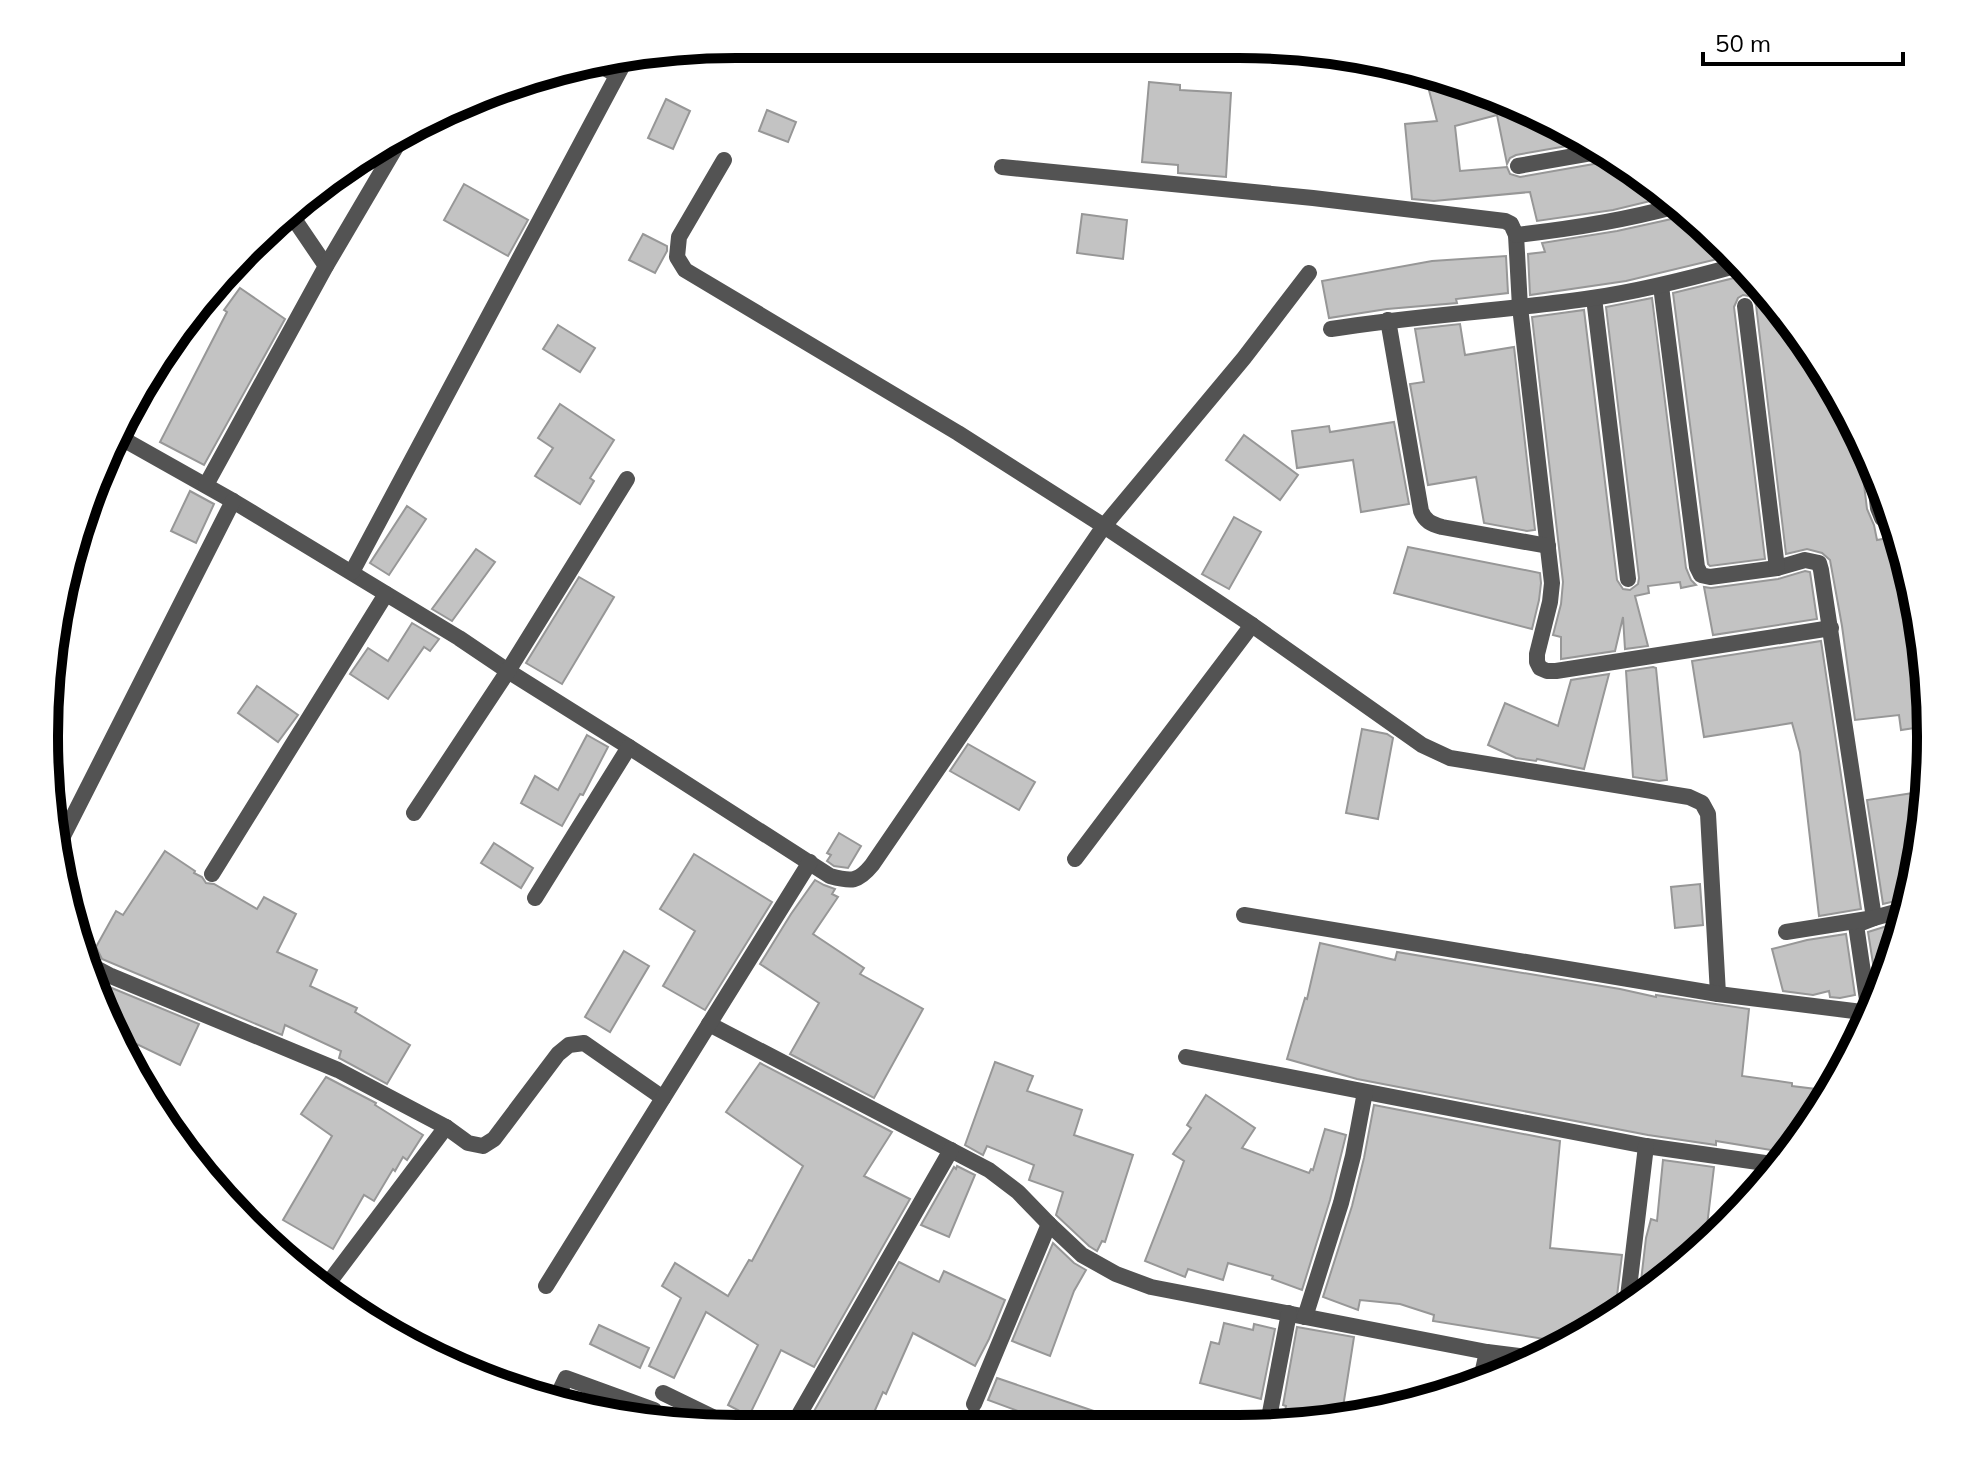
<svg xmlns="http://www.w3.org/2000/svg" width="1975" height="1473" font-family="Mulish,sans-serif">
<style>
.building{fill:#c3c3c3;stroke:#979797;stroke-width:2}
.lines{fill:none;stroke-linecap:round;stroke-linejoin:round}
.minor{stroke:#535353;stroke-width:16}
.rim{fill:none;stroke:#000;stroke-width:10}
</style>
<rect width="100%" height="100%" fill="#fff"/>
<g class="building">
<polygon points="1424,71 1584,143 1516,155 1510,158 1507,164 1497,115 1455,126 1460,171 1507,167 1510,174 1520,177 1605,162 1613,156 1624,161 1663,198 1613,210 1537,221 1530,192 1434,201 1412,199 1405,124 1437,121"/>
<polygon points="1149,82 1180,85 1180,90 1231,93 1226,177 1178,173 1178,165 1142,162"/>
<polygon points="666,99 690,111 673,149 648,138"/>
<polygon points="767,110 796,122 788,142 759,131"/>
<polygon points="464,184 528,220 508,256 444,220"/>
<polygon points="1082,214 1127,220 1123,259 1077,253"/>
<polygon points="1681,215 1726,257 1626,281 1530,295 1528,254 1545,252 1542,243 1617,231 1676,218"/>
<polygon points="643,234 667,246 667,251 655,273 629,260"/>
<polygon points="1506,256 1508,293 1456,299 1457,303 1387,309 1329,318 1322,281 1432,261"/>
<polygon points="1743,273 1788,315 1860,431 1870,457 1863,462 1862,468 1867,509 1874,525 1877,540 1899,536 1908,558 1930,692 1928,726 1901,730 1899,715 1855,720 1842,626 1830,560 1822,553 1807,549 1786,554 1756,305 1753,299 1749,296 1743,295 1738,298 1734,307 1765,559 1710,566 1708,564 1673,293 1738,277"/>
<polygon points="240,288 285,319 204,465 160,442 227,312 224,310"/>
<polygon points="1652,298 1686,568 1691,580 1696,585 1681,588 1680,582 1648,586 1649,593 1635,596 1648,646 1625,649 1623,617 1615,651 1561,659 1561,637 1553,635 1561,604 1563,582 1532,317 1584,310 1617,580 1623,589 1630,590 1638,584 1639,578 1606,307"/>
<polygon points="1460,324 1465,355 1514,347 1535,530 1527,531 1484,523 1476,477 1428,485 1410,384 1424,382 1415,329"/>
<polygon points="558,325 595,348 580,372 543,349"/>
<polygon points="560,404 614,440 590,478 594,481 580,504 535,476 553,448 538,438"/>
<polygon points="1394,422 1409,504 1361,512 1353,460 1297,468 1292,431 1329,426 1330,432"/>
<polygon points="1244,435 1298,475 1280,500 1226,460"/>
<polygon points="190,491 214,504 196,543 171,531"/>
<polygon points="407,506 426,519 389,575 370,563"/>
<polygon points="1234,517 1261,532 1229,589 1202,574"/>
<polygon points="1408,547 1540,573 1541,583 1539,600 1532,629 1394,593"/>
<polygon points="476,549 495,562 452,621 432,609"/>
<polygon points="1805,571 1810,572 1817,619 1713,635 1704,587 1711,588 1778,579"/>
<polygon points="579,577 614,597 562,684 526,663"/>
<polygon points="412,623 439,639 430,651 424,647 388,699 350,674 368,648 388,661"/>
<polygon points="1821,641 1861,909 1819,916 1800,752 1792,723 1704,737 1692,661"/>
<polygon points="1653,667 1656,668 1667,780 1659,781 1633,777 1626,671"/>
<polygon points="1609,674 1584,769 1537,759 1536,761 1516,758 1488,745 1505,703 1558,726 1571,680"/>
<polygon points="257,686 298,715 278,742 238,713"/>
<polygon points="1362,729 1387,734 1393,738 1378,819 1346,813"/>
<polygon points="587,735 608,747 583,795 580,794 562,826 521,803 535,776 558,790"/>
<polygon points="968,744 1035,782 1019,810 950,771"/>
<polygon points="1926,791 1925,827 1908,898 1883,904 1867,800"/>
<polygon points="839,833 861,846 848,868 834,866 827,861 831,855 827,853"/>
<polygon points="494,843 533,868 521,888 481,863"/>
<polygon points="165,851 195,871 194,873 202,877 206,883 214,884 257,909 264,897 296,914 277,952 317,970 310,986 357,1008 355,1012 410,1045 387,1084 339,1058 341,1051 285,1025 282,1035 102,959 96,947 116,911 123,915"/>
<polygon points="694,854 772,902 705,1010 663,986 695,931 660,909"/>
<polygon points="815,880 824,885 835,889 832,894 838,897 813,934 864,968 860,974 923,1009 874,1098 790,1054 819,1003 760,964 791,914"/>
<polygon points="1700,884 1703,925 1675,928 1671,887"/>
<polygon points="1903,921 1894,960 1881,988 1877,989 1868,932"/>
<polygon points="1846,934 1855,995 1840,998 1830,997 1829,991 1813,995 1783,991 1772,949 1807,940"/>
<polygon points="1320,943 1395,960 1397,952 1620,989 1656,997 1656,995 1749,1009 1742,1076 1792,1083 1792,1086 1833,1091 1789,1152 1783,1152 1716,1141 1716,1145 1648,1135 1357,1079 1287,1059 1305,998 1307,999"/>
<polygon points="624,951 649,966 610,1032 585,1017"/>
<polygon points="91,978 107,986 199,1024 180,1065 124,1038"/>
<polygon points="995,1062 1033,1076 1027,1091 1082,1110 1074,1135 1133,1155 1105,1242 1102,1241 1097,1251 1089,1246 1056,1215 1063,1192 1029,1180 1034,1165 987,1146 983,1155 965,1145"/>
<polygon points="760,1063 892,1132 864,1176 910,1199 814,1367 781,1350 749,1416 728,1405 758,1345 706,1312 674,1378 649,1366 681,1298 662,1286 675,1263 728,1296 749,1260 752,1261 803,1166 726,1112"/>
<polygon points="326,1077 376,1103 375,1105 423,1135 407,1160 403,1157 395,1171 393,1169 374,1201 364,1195 333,1249 283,1220 332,1136 301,1114"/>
<polygon points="1206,1095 1255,1128 1242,1148 1309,1173 1311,1169 1313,1170 1325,1129 1346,1135 1330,1200 1302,1290 1272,1279 1273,1276 1228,1263 1223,1280 1188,1269 1185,1277 1145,1261 1184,1161 1173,1154 1191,1128 1187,1125"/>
<polygon points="1374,1105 1560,1141 1550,1248 1622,1255 1616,1304 1618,1310 1563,1342 1433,1321 1434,1315 1400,1304 1360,1300 1358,1310 1323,1297 1352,1206 1364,1158"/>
<polygon points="1663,1160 1714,1167 1707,1226 1709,1226 1708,1241 1660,1286 1639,1298 1646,1238 1651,1219 1657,1221"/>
<polygon points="957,1166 975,1175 949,1237 921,1225 954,1167 956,1169"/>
<polygon points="1053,1243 1074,1263 1086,1270 1074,1291 1050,1356 1012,1341"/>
<polygon points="899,1262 939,1282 944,1271 1005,1300 989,1339 975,1366 913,1333 886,1394 883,1392 868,1426 805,1427"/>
<polygon points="1224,1323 1253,1330 1254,1324 1275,1329 1261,1399 1200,1383 1211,1342 1219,1344"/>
<polygon points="599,1325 649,1348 640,1368 590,1344"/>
<polygon points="1297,1327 1354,1337 1341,1420 1329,1423 1283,1423 1286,1406 1283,1405"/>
<polygon points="997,1378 1123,1421 1122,1424 1024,1425 1029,1415 988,1400"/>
</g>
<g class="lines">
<g class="minor">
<polyline points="596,63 617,75"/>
<polyline points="1518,166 1603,151"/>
<polyline points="1002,167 1313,198 1505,221 1511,224 1516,235 1520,307 1552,583 1550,602 1537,654 1537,662 1540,668 1547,671 1556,671 1831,628"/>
<polyline points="290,213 326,266"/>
<path d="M 1516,235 C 1570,229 1621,221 1673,207"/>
<polyline points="1309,273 1244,358 1104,526 1252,625 1422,745 1450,758 1689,797 1702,803 1708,814 1718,994"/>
<polyline points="1661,286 1697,567 1701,575 1710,577 1777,568 1805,560 1819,563 1821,570 1874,918 1856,925 1869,1013"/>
<polyline points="1594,298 1628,579"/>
<polyline points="1745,306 1777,568"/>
<path d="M 1388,320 L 1421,511 C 1425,521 1431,524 1442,527 L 1548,546"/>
<path d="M 1331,329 C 1418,315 1505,311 1592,298 C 1641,291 1688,279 1735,266"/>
<path d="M 114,434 L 233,501 L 459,638 L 508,671 L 629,747 L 830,876 C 852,882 858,882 872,865 L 1104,526 L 958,433 L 685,270 L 677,257 L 679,237 L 724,160"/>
<polyline points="1873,467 1878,508 1882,518 1893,520"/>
<polyline points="206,485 326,266 406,130"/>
<polyline points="352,572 626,59"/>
<polyline points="414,813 508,671 627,479"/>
<polyline points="58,846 233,501"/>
<polyline points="1075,859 1252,625"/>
<polyline points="212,874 386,594"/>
<polyline points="535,898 629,747"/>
<polyline points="1244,915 1718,994 1870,1013"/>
<polyline points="73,918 82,930 86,955 94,967 111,976 338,1070 446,1127 468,1143 483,1146 494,1139 558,1054 569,1045 584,1043 663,1098"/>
<polyline points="1786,932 1874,918 1906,909"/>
<polyline points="709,1024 989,1170 1018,1192 1049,1224 1082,1255 1116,1274 1151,1287 1487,1352"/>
<polyline points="1186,1057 1646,1146 1779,1165"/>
<polyline points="546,1286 810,862"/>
<polyline points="324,1289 446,1127"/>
<polyline points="1627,1305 1646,1146"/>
<polyline points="1305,1317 1341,1203 1353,1156 1365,1092"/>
<polyline points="1480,1383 1487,1352 1535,1358"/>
<polyline points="663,1393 733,1427"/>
<polyline points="555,1401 566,1378 654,1410"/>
<polyline points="974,1404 1049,1224"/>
<polyline points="1268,1423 1289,1313"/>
<polyline points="792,1427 951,1150"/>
</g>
</g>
<path d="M0 0H1975V1473H0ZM736 58H1239A678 678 0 0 1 1917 736V737A678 678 0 0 1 1239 1415H736A678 678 0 0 1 58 737V736A678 678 0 0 1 736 58Z" fill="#fff" fill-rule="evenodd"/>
<path class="rim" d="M736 58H1239A678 678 0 0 1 1917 736V737A678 678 0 0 1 1239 1415H736A678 678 0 0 1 58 737V736A678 678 0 0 1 736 58Z"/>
<path d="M1703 52v12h200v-12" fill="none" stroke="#000000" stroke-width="4"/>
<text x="1715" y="52" font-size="24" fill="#000000" stroke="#ffffff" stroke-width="6" paint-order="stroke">50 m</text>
</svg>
